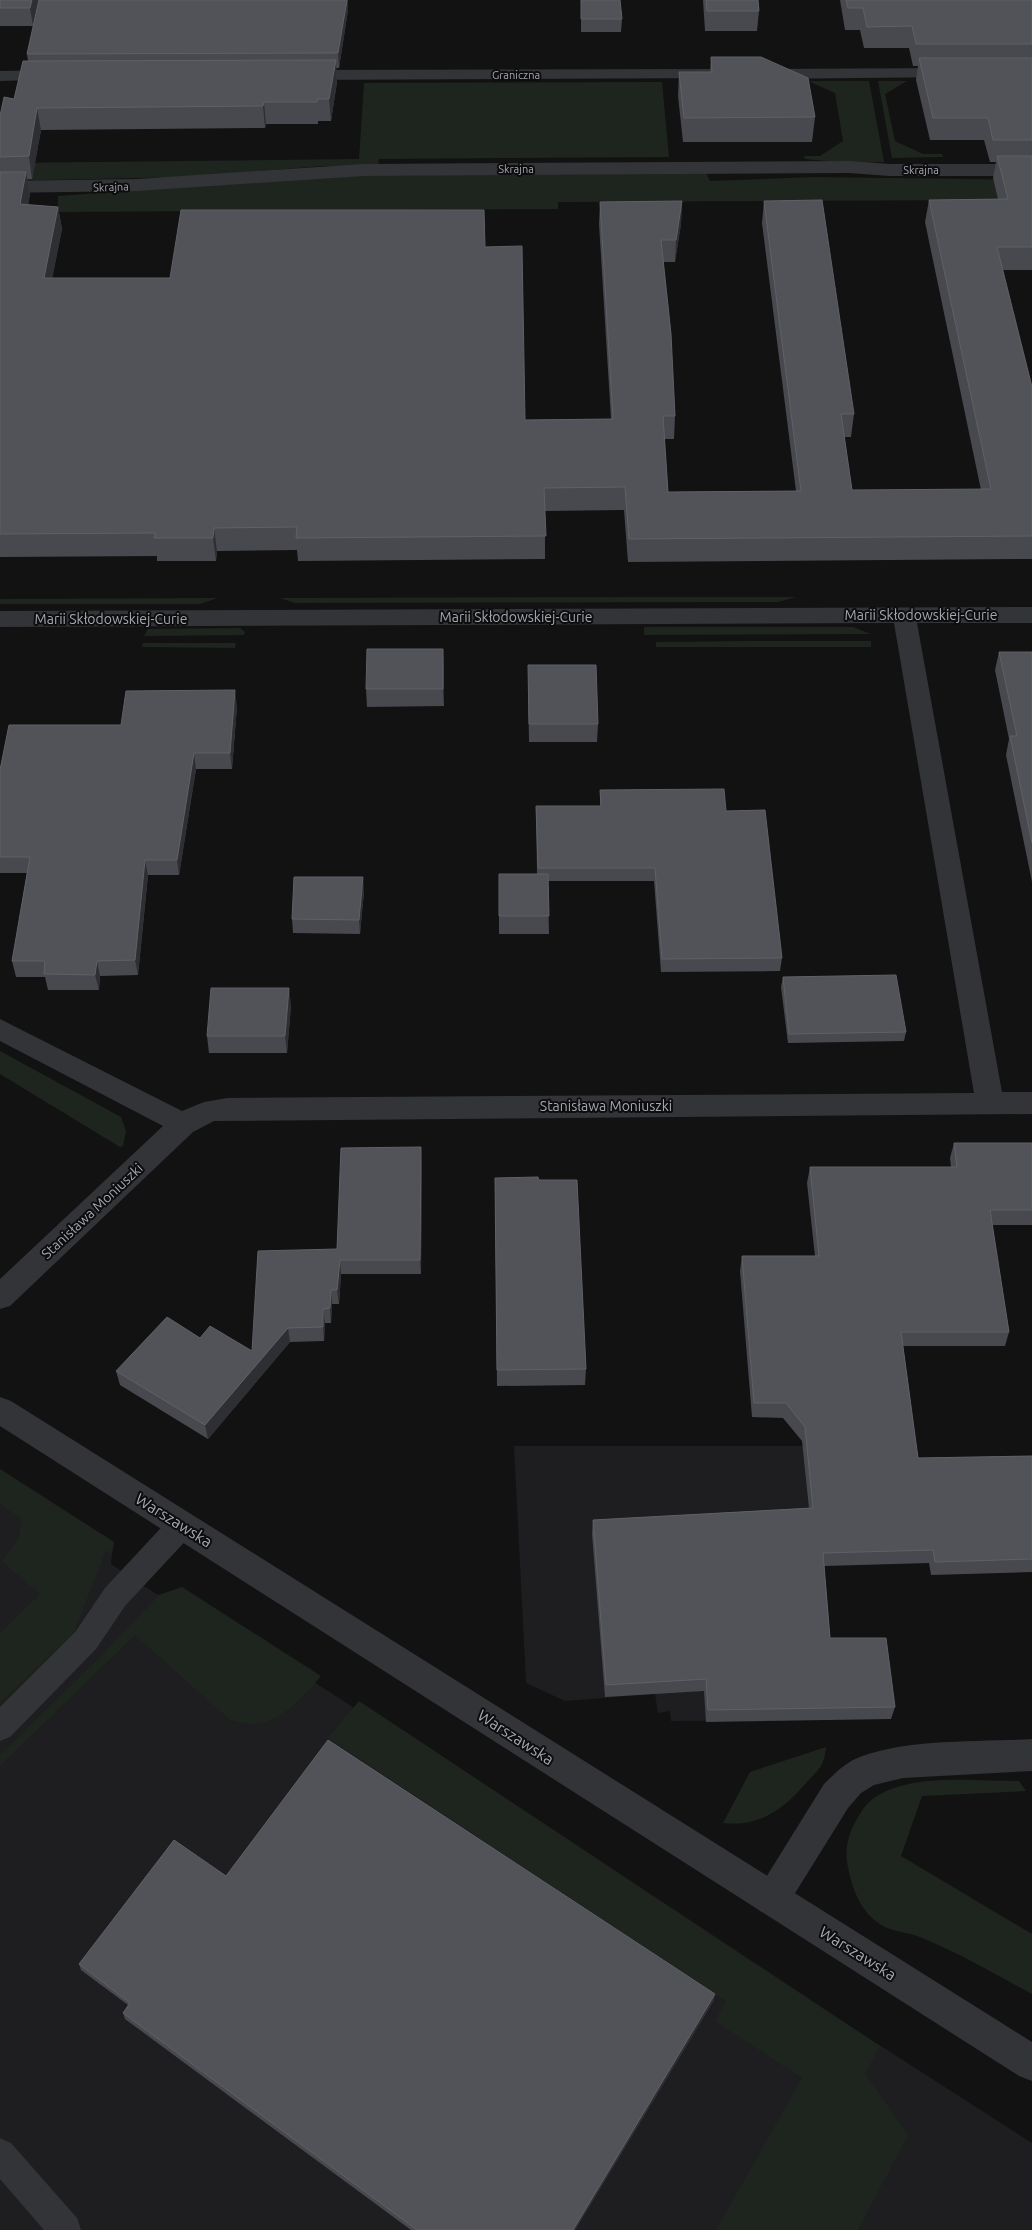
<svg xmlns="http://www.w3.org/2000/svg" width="1032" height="2230" font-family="Ubuntu,sans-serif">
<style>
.built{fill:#1e1e20}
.green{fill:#1e251f}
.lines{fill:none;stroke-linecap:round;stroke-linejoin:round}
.service{fill:#333437;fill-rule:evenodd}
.minor{fill:#333437;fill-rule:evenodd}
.tertiary{fill:#333437;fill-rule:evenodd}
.wall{fill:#48494e}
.shaded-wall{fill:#2e2f32}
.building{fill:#525358;stroke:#5f6166}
.labels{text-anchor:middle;stroke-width:4;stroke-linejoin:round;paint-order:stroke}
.far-street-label{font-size:11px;fill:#a5a8b2;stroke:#0d0d0e}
.street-label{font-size:14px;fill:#a5a8b2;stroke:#0d0d0e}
.near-street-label{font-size:16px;fill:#a5a8b2;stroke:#0d0d0e}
</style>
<rect width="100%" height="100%" fill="#121213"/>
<g class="built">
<polygon points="514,1446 808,1446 835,1720 671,1721 670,1711 658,1713 655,1694 565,1701 526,1683"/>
<polygon points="0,1483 106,1549 112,1554 111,1564 158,1595 171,1591 177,1594 1032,2143 1032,2230 0,2230"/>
</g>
<g class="green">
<polygon points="808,81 869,81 884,162 850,163 805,159 804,156 820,156 843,141 835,93"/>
<polygon points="878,81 907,81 885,94 895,141 923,154 942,154 943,157 892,158"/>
<polygon points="662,82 669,157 379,159 378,166 323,166 183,177 0,181 0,163 359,159 364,83"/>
<polygon points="706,172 710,181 814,177 1032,180 1032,210 998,200 558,202 558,209 58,212 58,196 344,176"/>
<polygon points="637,597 796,597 778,602 295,603 280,598"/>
<polygon points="218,598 200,604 0,604 0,599"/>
<polygon points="644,627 853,627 871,634 644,635"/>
<polygon points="240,628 245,632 244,635 144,636 148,629"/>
<polygon points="755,641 871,641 871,647 656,647 656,642"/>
<polygon points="143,643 236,643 235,648 142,647"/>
<polygon points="0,1051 121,1117 126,1131 123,1146 120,1147 0,1074"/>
<polygon points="0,1469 114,1542 112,1554 106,1550 74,1632 0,1703 0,1634 40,1594 2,1561 18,1540 22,1520 0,1503"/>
<path d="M 182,1587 L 321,1676 C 298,1704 268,1736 229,1719 L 135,1635 L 0,1766 L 0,1755 L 100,1657 L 159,1595 Z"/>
<polygon points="359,1701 880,2046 865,2074 908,2135 858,2230 716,2230 802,2078 715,2021 726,2001 328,1738"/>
<path d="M 826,1747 C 824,1767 819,1769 806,1783 C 784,1809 758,1828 723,1823 L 750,1772 Z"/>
<path d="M 1019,1781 L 1026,1791 L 922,1796 L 901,1856 L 1032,1934 L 1032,1994 C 995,1974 959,1953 920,1937 C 907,1932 887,1931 877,1922 C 858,1908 851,1884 847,1862 C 845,1848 849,1831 857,1819 C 862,1810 868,1801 877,1796 C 914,1773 976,1781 1019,1781 Z"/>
</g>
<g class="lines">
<g class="service">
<polygon points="182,1513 192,1516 196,1525 192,1534 125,1606 96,1649 10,1737 0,1741 0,1707 76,1631 105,1588 172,1516"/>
<polygon points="0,2138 11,2143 77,2218 81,2230 44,2230 0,2179"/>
</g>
<g class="minor">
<polygon points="953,68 959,69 962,73 959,77 761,79 755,78 752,74 755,70 761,69"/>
<polygon points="716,69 722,70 725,74 722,78 299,80 293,79 290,75 293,71 299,70"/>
<polygon points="56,70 62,71 65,75 62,79 0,81 0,71"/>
<polygon points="849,161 890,164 1032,164 1032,176 890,176 849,173 363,176 137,191 0,193 0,181 137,179 363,164"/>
<polygon points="1032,607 1032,623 917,623 1002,1092 1032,1092 1032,1114 214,1121 193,1132 10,1306 0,1309 0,1279 163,1126 0,1041 0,1019 182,1111 204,1102 227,1098 974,1093 894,623 0,627 0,611"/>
<path d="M 1032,1739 L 1032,1771 L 903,1778 L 874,1785 L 861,1793 L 848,1808 L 784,1911 L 772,1916 L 760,1911 L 755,1899 L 760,1887 L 824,1784 C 833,1775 842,1766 853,1760 C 899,1738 980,1742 1032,1739 Z"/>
</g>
<polygon class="tertiary" points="0,1397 11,1401 1032,2042 1032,2081 1019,2076 0,1426"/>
</g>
<g class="wall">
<polygon points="0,0 39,0 33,26 0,26"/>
<polygon points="581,0 622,19 621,32 581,32"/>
<polygon points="703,0 758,0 759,11 757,31 705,31"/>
<polygon points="840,0 1032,0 1032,270 1002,270 1032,387 1032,559 628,562 624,510 545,511 545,559 298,561 297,550 217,551 216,561 157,561 157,556 0,557 0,116 14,99 28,61 27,54 348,10 339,68 336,68 337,82 331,121 318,121 318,124 266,124 265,128 41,130 32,179 27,179 30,194 28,205 58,207 62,229 52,278 170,278 485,247 525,420 611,419 599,224 600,202 682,201 681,224 675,262 663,262 675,416 674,439 664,439 668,492 796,491 762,223 764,201 854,414 851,437 844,437 852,490 981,490 925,222 929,200 998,199 993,178 996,162 990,162 984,140 930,140 916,80 918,66 913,66 909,48 864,48 860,30 845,30"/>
<polygon points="711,57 815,117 812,142 683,142 678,96 679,72 710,72"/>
<polygon points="443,649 444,706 367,707 366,689"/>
<polygon points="999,652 1032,652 1032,882 1006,755 1009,739 995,670"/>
<polygon points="528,683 598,724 597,742 529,742"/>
<polygon points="237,706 232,769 196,769 179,875 148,875 138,975 100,976 99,990 48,990 45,977 16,977 12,961 27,873 0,873 0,770 121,725"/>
<polygon points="600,790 726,811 782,958 780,971 661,972 654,881 548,881 549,934 499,934 499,874 537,874 536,806 600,806"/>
<polygon points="364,891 360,934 293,933 292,919"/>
<polygon points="783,977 906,1032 904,1041 788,1043 781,987"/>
<polygon points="291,1005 287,1053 209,1053 207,1036"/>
<polygon points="954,1143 1032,1143 1032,1225 992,1225 1009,1332 1005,1346 903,1346 918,1458 1032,1456 1032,1572 931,1575 929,1563 824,1566 830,1638 895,1707 891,1719 706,1722 704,1691 605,1697 592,1534 593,1520 809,1508 802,1441 783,1418 752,1417 740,1271 742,1256 815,1256 807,1183 810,1167 951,1167 950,1158"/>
<polygon points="422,1162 421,1274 341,1274 339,1304 332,1304 331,1323 325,1323 324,1341 290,1342 208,1439 120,1385 116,1371 200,1338 252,1351"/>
<polygon points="495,1178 586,1369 585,1385 497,1386"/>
<polygon points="226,1876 714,2000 575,2230 411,2230 125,2019 123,2013 128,2005 81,1970 79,1964"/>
</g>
<g class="shaded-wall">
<polygon points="32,0 39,0 33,26 30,8"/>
<polygon points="347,0 348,0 348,10 339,68 338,53"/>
<polygon points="336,60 337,82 331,121 329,99"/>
<polygon points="264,102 266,124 265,128 263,106"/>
<polygon points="37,108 41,130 32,179 29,156"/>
<polygon points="26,172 30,194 24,227 20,204"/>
<polygon points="682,201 681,224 675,262 676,240"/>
<polygon points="58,207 62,229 48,301 44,278"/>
<polygon points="214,528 217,551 216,561 213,538"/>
<polygon points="443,649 444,667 444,706 443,689"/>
<polygon points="235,690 237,706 232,769 230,753"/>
<polygon points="194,753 196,769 179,875 177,860"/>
<polygon points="145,860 148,875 138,975 135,960"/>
<polygon points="363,877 364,891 360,934 359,920"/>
<polygon points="97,961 100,976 99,990 95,975"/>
<polygon points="289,988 291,1005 287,1053 285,1036"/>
<polygon points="421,1147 422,1162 421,1274 420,1260"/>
<polygon points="340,1260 341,1274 339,1304 337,1290"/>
<polygon points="331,1290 332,1304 331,1323 330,1308"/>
<polygon points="323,1309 325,1323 324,1341 323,1327"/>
<polygon points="288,1328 290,1342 208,1439 205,1425"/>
<polygon points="715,1994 714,2000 575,2230 573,2230"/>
</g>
<g class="building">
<polygon points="0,0 32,0 30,8 0,8"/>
<polygon points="39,0 347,0 338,53 27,54"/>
<polygon points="581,0 620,0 622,19 581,19"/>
<polygon points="706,0 758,0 759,11 707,11"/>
<polygon points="846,0 1032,0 1032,44 916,44 912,26 867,27 863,8 848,8"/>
<polygon points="711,57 761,57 808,78 815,117 684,118 679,72 712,72"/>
<polygon points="919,58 1032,58 1032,140 993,140 988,118 933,118"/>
<polygon points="336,60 329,99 317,99 317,102 264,102 263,106 37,108 29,156 0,157 0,116 4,97 14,99 23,61"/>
<polygon points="997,156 1032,156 1032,247 997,247 1032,387 1032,536 629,539 625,487 544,488 546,536 296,538 297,527 214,528 213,538 154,538 155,533 0,534 0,172 26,172 20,204 58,207 44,278 170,278 181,210 484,210 485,247 522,246 525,420 613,419 600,202 682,201 676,240 661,240 671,334 675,416 663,416 668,492 801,491 764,201 822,200 854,414 841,414 852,490 991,489 929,200 1008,199"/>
<polygon points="367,649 443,649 443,689 366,689"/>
<polygon points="999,652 1032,652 1032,843 1010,736 1017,736"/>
<polygon points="528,665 596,665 598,724 529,724"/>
<polygon points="235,690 230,753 194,753 177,860 145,860 135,960 97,961 95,975 44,974 45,961 12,961 30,857 0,857 0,770 9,725 121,725 126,691"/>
<polygon points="724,789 726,811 765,810 782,958 662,959 655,868 538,868 536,806 601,806 600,790"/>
<polygon points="499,874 548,874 549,916 499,916"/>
<polygon points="294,877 363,877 359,920 292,919"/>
<polygon points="896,975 906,1032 789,1034 783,977"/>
<polygon points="211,988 289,988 285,1036 207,1036"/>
<polygon points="954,1143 1032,1143 1032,1210 990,1210 1009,1332 901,1332 918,1458 1032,1456 1032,1559 935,1562 933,1550 823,1553 830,1638 886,1638 895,1707 708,1710 706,1679 606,1685 593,1520 813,1508 805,1427 786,1403 754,1403 742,1256 819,1256 810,1167 957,1167"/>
<polygon points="421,1147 420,1260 340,1260 337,1290 331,1290 330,1308 323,1309 323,1327 288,1328 205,1425 116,1371 167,1317 200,1338 210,1326 252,1351 258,1251 337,1249 341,1148"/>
<polygon points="538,1177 539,1180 577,1180 586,1369 497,1370 495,1178"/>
<polygon points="328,1740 715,1994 573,2230 417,2230 123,2013 130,2003 79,1964 174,1840 226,1876"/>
</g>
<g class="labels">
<g class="far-street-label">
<text x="516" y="79">Graniczna</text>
<text x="516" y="173">Skrajna</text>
<text x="921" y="174">Skrajna</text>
<text transform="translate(111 187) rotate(-2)" y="4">Skrajna</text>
</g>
<g class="street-label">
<text x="921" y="620">Marii Skłodowskiej-Curie</text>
<text x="516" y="622">Marii Skłodowskiej-Curie</text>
<text x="111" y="624">Marii Skłodowskiej-Curie</text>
<text x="606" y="1111">Stanisława Moniuszki</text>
<text transform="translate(92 1211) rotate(-43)" y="5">Stanisława Moniuszki</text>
</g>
<g class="near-street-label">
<text transform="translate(174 1520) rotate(32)" y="6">Warszawska</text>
<text transform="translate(516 1737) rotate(33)" y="6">Warszawska</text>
<text transform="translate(858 1953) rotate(32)" y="6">Warszawska</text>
</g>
</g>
</svg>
